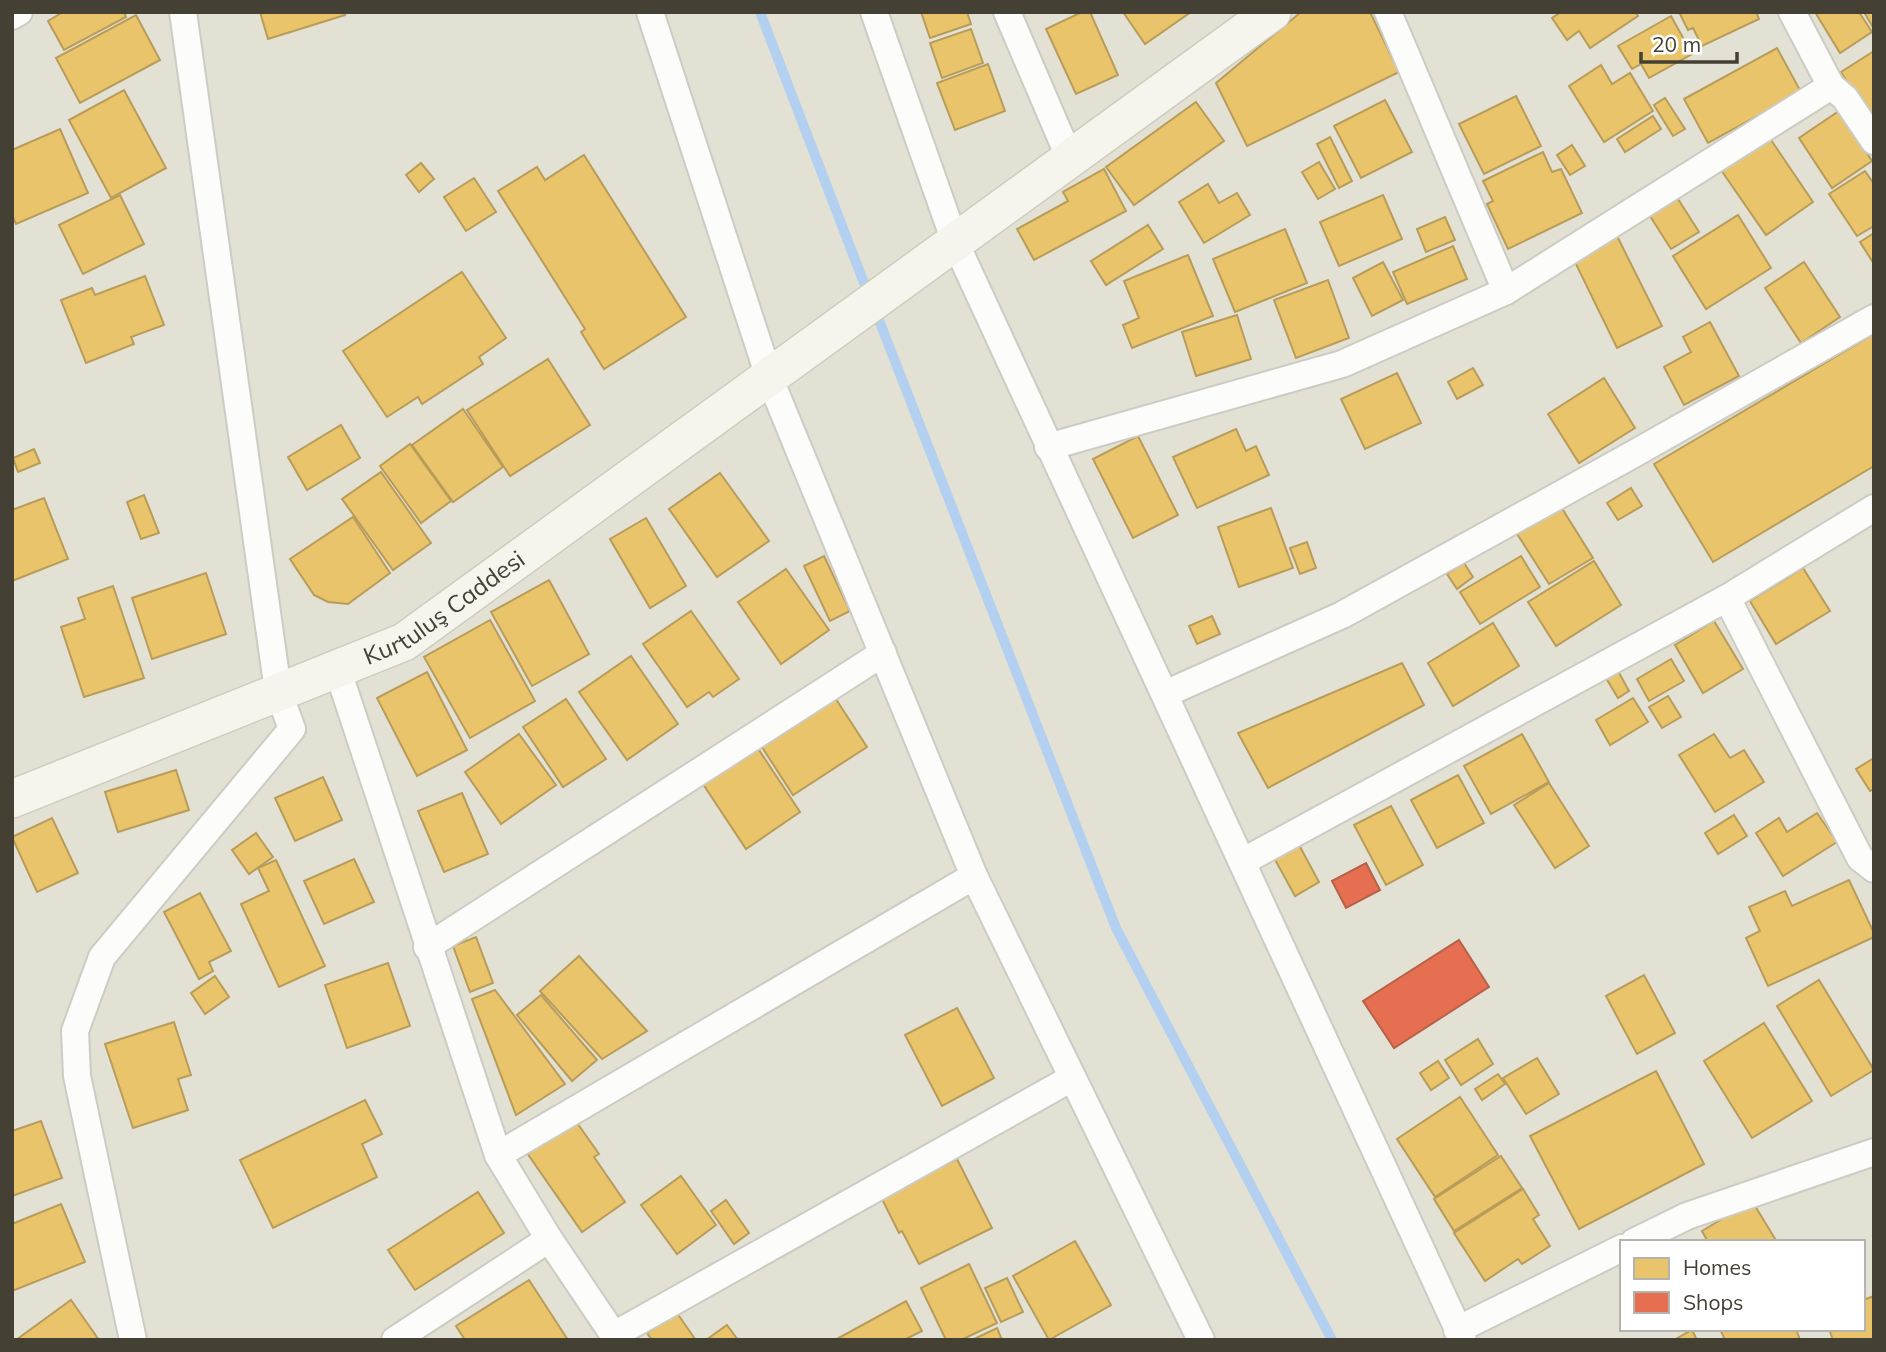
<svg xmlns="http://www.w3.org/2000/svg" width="1886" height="1352" font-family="Mulish,sans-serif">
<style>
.residential{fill:#e3e1d3;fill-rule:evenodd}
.homes{fill:#e9c46a;stroke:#b89c5a;stroke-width:2}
.shops{fill:#e76f51;stroke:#b66148;stroke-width:2}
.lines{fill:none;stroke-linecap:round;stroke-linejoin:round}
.stream{stroke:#b3d0f0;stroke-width:10}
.minor-casing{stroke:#cccbc4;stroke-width:30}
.secondary-casing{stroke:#ceccbd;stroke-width:40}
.minor{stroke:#fcfcfb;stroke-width:26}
.secondary{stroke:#f6f5ed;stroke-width:37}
.labels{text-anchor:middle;stroke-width:7;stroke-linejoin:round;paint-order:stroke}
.street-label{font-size:24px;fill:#444033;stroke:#fff}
</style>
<rect width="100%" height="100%" fill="#eeede6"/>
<path class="residential" d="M 12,12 L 1874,12 L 1874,1340 L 12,1340 ZM 1622,1242 L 1863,1242 L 1863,1329 L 1622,1329 Z"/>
<g class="homes">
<polygon points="63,12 124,12 126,17 64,50 48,21"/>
<polygon points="260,12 344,12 345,15 268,39"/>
<polygon points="921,12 967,12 971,24 930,38"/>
<polygon points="1082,12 1090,12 1118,75 1076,94 1046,29"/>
<polygon points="1123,12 1191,12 1145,44"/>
<polygon points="1301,12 1370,12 1399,72 1247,146 1216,83"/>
<polygon points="1561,12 1635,12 1638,16 1590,48 1579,31 1567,40 1552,18"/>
<polygon points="1679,12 1756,12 1759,19 1702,46 1693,28 1688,30"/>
<polygon points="1815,12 1859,12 1872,32 1840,53"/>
<polygon points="1864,12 1874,12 1874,29"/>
<polygon points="136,15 160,60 80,103 56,58"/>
<polygon points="1671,16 1692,54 1649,78 1641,64 1632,69 1618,46"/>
<polygon points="971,29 983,63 942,78 930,43"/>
<polygon points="1777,48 1801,92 1708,143 1684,99"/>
<polygon points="1874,51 1874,125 1841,72"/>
<polygon points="988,64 1005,111 955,130 937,83"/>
<polygon points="1601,65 1612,84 1630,73 1653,111 1604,142 1569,86"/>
<polygon points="124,90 166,168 111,198 69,120"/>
<polygon points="1516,96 1541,146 1484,174 1459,124"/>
<polygon points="1665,98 1685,129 1673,136 1654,105"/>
<polygon points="1385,100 1412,152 1361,178 1334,126"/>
<polygon points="1196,102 1224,141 1134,205 1106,167"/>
<polygon points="1839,111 1872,161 1832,188 1799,138"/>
<polygon points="1653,116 1661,129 1625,152 1617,139"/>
<polygon points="60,129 88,193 16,224 12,215 12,150"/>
<polygon points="1330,137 1352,181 1339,188 1317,144"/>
<polygon points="1769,137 1813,202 1766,235 1721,170"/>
<polygon points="1572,145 1585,166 1570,175 1557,155"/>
<polygon points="1543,152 1552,172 1561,169 1582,213 1508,249 1487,204 1493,201 1483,181"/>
<polygon points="584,155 686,317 604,369 581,332 585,329 498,191 537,167 545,180"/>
<polygon points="1319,162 1335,189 1318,199 1302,172"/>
<polygon points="421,163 434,179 419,192 406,175"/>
<polygon points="1104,169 1126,211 1034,260 1017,229 1068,201 1063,192"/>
<polygon points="1865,171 1874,184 1874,226 1857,236 1829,194"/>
<polygon points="474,178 496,212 466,231 444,197"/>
<polygon points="1208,184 1219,203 1237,193 1250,215 1204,243 1179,202"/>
<polygon points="120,195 144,244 83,274 59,225"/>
<polygon points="1383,195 1402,239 1339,266 1320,222"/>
<polygon points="1678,199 1699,232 1671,249 1650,216"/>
<polygon points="1738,215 1771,268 1706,309 1673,256"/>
<polygon points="1445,217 1455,240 1426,252 1417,229"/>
<polygon points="1148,225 1163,249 1106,285 1091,261"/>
<polygon points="1285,229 1307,283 1235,312 1213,259"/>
<polygon points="1874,233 1874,264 1860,242"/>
<polygon points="1616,234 1662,326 1617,348 1572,256"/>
<polygon points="1453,246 1467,279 1407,304 1393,272"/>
<polygon points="1188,255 1213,316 1132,348 1123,325 1139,318 1124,281"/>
<polygon points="1383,262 1403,300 1372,316 1353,278"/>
<polygon points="1804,262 1840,317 1801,343 1765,288"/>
<polygon points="462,272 506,338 479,357 483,364 422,404 418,397 387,417 343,351"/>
<polygon points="145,276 164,325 131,337 134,344 86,363 61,300 92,288 95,295"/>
<polygon points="1328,280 1349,338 1296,358 1274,300"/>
<polygon points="1237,315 1251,359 1196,376 1182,332"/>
<polygon points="1710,322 1739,376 1684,405 1664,367 1691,352 1683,337"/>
<polygon points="1874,334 1874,466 1713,562 1654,464"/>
<polygon points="548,359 590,425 510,476 467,410"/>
<polygon points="1473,368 1483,385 1457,399 1448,382"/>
<polygon points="1397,373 1421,423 1365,449 1341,399"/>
<polygon points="1604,378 1635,428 1579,463 1548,414"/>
<polygon points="463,409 503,467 453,502 412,445"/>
<polygon points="341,425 360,458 307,490 288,457"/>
<polygon points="1236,429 1246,451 1256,446 1269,475 1197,508 1173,457"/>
<polygon points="1138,436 1178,515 1133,538 1093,459"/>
<polygon points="410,444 451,501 421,523 380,466"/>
<polygon points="34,449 40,463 18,472 13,458"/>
<polygon points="381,472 431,543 393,570 342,499"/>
<polygon points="720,473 769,541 717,577 669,509"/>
<polygon points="1631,488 1642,506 1618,520 1607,503"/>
<polygon points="144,495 159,533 141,539 127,502"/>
<polygon points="44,498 68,559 12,581 12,510"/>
<polygon points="1558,502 1593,558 1549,584 1514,529"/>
<polygon points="1271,508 1293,568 1239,587 1218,527"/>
<polygon points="353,517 390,573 348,604 328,602 314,595 290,559"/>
<polygon points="646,518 686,586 650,608 610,539"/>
<polygon points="1307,542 1316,568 1300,574 1290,548"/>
<polygon points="824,556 850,611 830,621 804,566"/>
<polygon points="1521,556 1540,587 1480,624 1460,592"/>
<polygon points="1594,561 1621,605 1556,646 1528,602"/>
<polygon points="1464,563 1473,577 1457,589 1447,574"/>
<polygon points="1803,568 1830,611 1776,644 1750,601"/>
<polygon points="786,569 829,630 781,664 738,602"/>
<polygon points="206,573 226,634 152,659 132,598"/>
<polygon points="549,580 589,654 532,686 491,612"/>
<polygon points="113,586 144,678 84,697 61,627 85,619 78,598"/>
<polygon points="691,611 739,679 713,697 709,692 687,707 643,644"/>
<polygon points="1212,616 1220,634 1197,644 1189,626"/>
<polygon points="490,620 535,701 470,738 424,657"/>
<polygon points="1714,621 1743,669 1703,693 1675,645"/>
<polygon points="1493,623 1519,666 1453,706 1428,663"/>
<polygon points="631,656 678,724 627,760 579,692"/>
<polygon points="1671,659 1684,681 1649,701 1637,679"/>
<polygon points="1402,663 1424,705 1268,788 1238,733"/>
<polygon points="1618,671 1629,691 1618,698 1606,678"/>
<polygon points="427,672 467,750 417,776 377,698"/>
<polygon points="832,693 867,747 793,795 758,741"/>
<polygon points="1668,696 1681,717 1662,728 1649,707"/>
<polygon points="1633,698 1648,722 1610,745 1596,720"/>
<polygon points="566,699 606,759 563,787 523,727"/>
<polygon points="519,734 556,785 501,824 465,772"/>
<polygon points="1522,734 1549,782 1491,814 1464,766"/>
<polygon points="1714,734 1730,758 1744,750 1764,782 1715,812 1679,755"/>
<polygon points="755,744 800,812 746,849 701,781"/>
<polygon points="1874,758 1874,789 1870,791 1856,769"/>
<polygon points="176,770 189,810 118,832 105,792"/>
<polygon points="1458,775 1484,823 1437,848 1411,800"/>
<polygon points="323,777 342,820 295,841 275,798"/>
<polygon points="1549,783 1589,846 1555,868 1514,805"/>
<polygon points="462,793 488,854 444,872 418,811"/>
<polygon points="1391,806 1423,865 1386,885 1354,825"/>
<polygon points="1817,813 1837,842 1783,876 1756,833 1779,818 1787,832"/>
<polygon points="1734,815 1747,836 1718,854 1705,833"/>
<polygon points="52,818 78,873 37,892 12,837"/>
<polygon points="256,833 273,857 249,874 232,850"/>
<polygon points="1298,843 1319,882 1295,896 1273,856"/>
<polygon points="354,859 374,902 324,924 304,881"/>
<polygon points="276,860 325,966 279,987 241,904 269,891 258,868"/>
<polygon points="1849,880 1874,933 1874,937 1768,986 1746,938 1760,931 1749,907 1785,891 1792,906"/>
<polygon points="200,893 231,951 209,962 213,971 199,979 164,912"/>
<polygon points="476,937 493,983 470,992 453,946"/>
<polygon points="579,956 647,1031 602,1059 540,991"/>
<polygon points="388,963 410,1026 347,1048 325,985"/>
<polygon points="1644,975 1675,1033 1637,1054 1606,996"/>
<polygon points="215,976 229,997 205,1014 191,993"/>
<polygon points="1819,980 1874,1070 1831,1096 1777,1006"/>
<polygon points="495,990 565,1084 516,1115 472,999"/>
<polygon points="541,995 597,1060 572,1081 517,1015"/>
<polygon points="957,1008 994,1078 942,1106 905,1035"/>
<polygon points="174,1022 191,1075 178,1079 188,1110 133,1128 105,1044"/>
<polygon points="1764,1023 1812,1101 1752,1138 1704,1061"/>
<polygon points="1478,1039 1493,1064 1461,1085 1445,1060"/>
<polygon points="1537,1058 1559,1094 1526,1114 1503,1078"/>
<polygon points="1438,1061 1449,1078 1431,1090 1420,1073"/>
<polygon points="1656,1071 1704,1164 1579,1229 1530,1136"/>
<polygon points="1498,1074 1505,1084 1482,1100 1475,1089"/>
<polygon points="1460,1097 1498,1155 1435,1197 1397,1139"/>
<polygon points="365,1100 382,1134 362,1144 377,1177 273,1228 240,1160"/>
<polygon points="575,1120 599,1154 594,1157 625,1202 582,1232 527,1153"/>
<polygon points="41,1121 62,1178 12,1196 12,1131"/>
<polygon points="1501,1156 1522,1188 1454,1231 1434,1199"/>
<polygon points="957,1159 992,1228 919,1264 902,1231 899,1233 881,1197"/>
<polygon points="681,1176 716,1225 677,1254 641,1205"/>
<polygon points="1523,1189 1539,1215 1533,1219 1550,1246 1522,1264 1518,1259 1485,1281 1454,1233"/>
<polygon points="478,1192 504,1233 415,1290 388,1250"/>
<polygon points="726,1200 749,1233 734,1244 711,1211"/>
<polygon points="1752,1201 1777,1242 1708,1242 1702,1231"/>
<polygon points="61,1204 85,1262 12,1291 12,1224"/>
<polygon points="1075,1241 1111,1305 1049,1340 1013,1276"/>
<polygon points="969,1264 997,1323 961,1340 946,1340 921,1288"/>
<polygon points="1007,1278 1023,1312 1001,1322 985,1288"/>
<polygon points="529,1280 568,1340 465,1340 456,1326"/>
<polygon points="1874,1296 1874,1340 1833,1340 1829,1329 1863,1329 1863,1300"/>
<polygon points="71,1300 99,1340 16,1340"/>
<polygon points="906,1301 922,1331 904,1340 835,1340"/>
<polygon points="677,1313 695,1339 652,1340 647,1333"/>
<polygon points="727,1325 738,1340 706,1340"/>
<polygon points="997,1328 1002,1340 972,1340"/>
<polygon points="1720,1329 1796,1329 1800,1340 1725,1340"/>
<polygon points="1692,1330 1697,1340 1674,1340"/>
</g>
<g class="shops">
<polygon points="1366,863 1380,890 1346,908 1332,881"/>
<polygon points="1459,940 1489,987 1394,1048 1363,1001"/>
</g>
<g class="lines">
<g class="stream">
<polyline points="760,12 869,296"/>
<polyline points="875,310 1116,928 1332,1340"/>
</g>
<g class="minor-casing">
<g id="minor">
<polyline points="650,12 769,377 974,876 1201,1340"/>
<polyline points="874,12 955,242 1463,1340"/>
<polyline points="1007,12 1070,159"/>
<polyline points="1388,12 1506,291"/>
<polyline points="1792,12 1831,86 1845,98 1874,141"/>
<polyline points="12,16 19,12"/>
<polyline points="1048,447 1342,364 1506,291 1831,86"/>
<polyline points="1727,598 1860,858 1874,869"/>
<polyline points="337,668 498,1155 549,1239 617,1340"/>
<polyline points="1165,694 1342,615 1630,456 1874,318"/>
<polyline points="1242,862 1727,598 1874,508"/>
<polyline points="427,947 883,653"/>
<polyline points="498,1155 974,876"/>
<polyline points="1634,1242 1687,1216 1874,1152"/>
<polyline points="1457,1330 1622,1248"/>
<polyline points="614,1335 1072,1078"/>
<polyline points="133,1340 77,1076 75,1031 102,957 292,729 278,691 183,12"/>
<polyline points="395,1340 549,1239"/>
</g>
</g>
<g class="secondary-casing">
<g id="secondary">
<path id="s1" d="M 12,799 L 404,642 L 1272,12"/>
</g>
</g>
<use href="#minor" class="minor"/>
<use href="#secondary" class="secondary"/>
</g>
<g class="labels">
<g class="street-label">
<text dy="8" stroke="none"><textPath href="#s1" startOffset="474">Kurtuluş Caddesi</textPath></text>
</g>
</g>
<rect width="1886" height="1352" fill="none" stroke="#444033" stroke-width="28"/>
<rect x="1620" y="1240" width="245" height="91" fill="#ffffff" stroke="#b4b3ad" stroke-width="2"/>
<rect x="1634" y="1258" width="35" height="21" fill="#e9c46a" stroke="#b4b3ad" stroke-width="2"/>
<text x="1683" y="1275" font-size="21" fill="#444033">Homes</text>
<rect x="1634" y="1292" width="35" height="21" fill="#e76f51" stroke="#b4b3ad" stroke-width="2"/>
<text x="1683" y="1310" font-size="21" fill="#444033">Shops</text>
<path d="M1641 52v10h96v-10" fill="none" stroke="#444033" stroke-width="3.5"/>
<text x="1652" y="52" font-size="21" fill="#444033" stroke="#ffffff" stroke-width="5" paint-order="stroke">20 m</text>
</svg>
